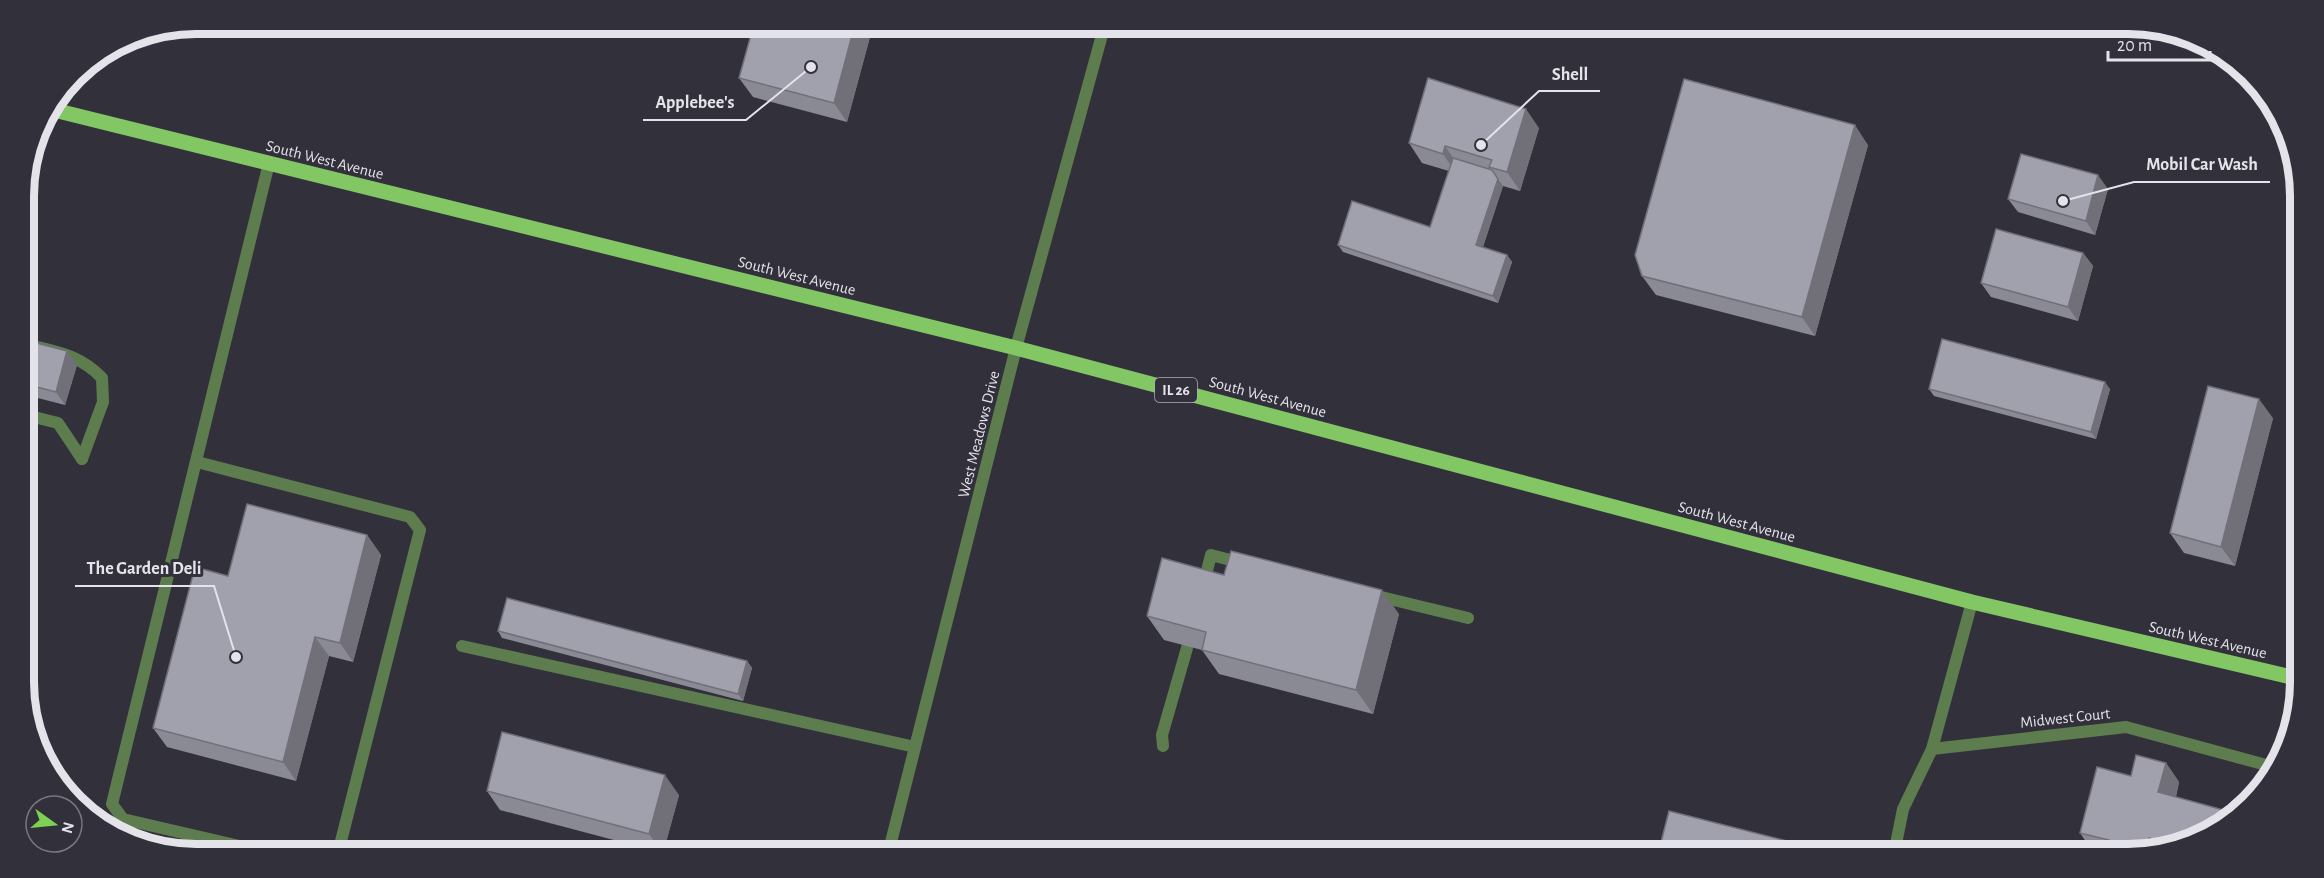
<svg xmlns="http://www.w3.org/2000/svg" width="2324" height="878" font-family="'Alegreya Sans',sans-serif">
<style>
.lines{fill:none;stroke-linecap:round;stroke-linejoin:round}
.service{stroke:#5d7d4f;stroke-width:12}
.minor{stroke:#5d7d4f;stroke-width:12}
.primary{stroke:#83c765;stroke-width:15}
.wall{fill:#8a8a95}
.shaded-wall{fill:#717079}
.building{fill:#a1a0ad;stroke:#717079;stroke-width:1.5}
.labels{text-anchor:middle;stroke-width:6;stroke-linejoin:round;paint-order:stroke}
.shield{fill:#32313b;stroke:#afaeb6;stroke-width:1.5}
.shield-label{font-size:15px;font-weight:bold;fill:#e4e3ea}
.street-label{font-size:16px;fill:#e4e3ea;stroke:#32313b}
.rim{fill:none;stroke:#e4e3ea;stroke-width:8}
.leader{fill:none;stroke:#e4e3ea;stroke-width:2}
.callout-dot{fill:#e4e3ea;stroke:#32313b;stroke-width:2}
.callout-label{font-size:18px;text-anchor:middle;font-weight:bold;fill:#e4e3ea;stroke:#32313b;stroke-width:6;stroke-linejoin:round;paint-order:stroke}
</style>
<rect width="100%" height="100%" fill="#32313b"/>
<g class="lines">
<g class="service">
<polyline points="269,163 112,804 123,819 273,854"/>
<path d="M 25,344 C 56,352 79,354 102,378 L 103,402 L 82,459"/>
<polyline points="26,415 58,423 82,459"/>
<polyline points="197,462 410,517 420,530 339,849 334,854"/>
<polyline points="1203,586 1211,555 1242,563"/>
<polyline points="1373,595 1468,618"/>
<polyline points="462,646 915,747"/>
<polyline points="1163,746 1162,735 1187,648"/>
</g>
<g class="minor">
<polyline points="1932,749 2126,727 2270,766"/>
<polyline points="888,854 1016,348 1105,24"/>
<polyline points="1894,854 1903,809 1932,749 1972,602"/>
</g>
<polyline class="primary" points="50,109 1016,348 1972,602 2300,679"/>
</g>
<g class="wall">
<polygon points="754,24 860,24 870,37 847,122 753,97 739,78"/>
<polygon points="1539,128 1520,191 1503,186 1483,247 1507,255 1512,262 1498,303 1343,252 1338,245 1430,227 1449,171 1422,163 1409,143"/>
<polygon points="1868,145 1815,336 1656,295 1642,276"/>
<polygon points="2108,189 2095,235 2018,212 2008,199"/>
<polygon points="2083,253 2093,266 2078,321 1991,297 1981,283"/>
<polygon points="25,340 77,365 65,405 26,395"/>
<polygon points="1929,389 2110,389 2096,439 1934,396"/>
<polygon points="2273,418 2235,566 2184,553 2170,533"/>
<polygon points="367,535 381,555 353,662 329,656 296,781 167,747 153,728 228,576"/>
<polygon points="1224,575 1399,614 1373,714 1219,674 1202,650 1164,640 1147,616"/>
<polygon points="498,631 747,661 752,668 743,701 502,638"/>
<polygon points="2166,763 2179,782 2176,797 2227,811 2232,818 2139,854 2098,854 2093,852 2080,833"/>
<polygon points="487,791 679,795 663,853 500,810"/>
</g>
<g class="shaded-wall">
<polygon points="849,24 860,24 870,37 847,122 834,103"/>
<polygon points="1526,109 1539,128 1520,191 1507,172"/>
<polygon points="1855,125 1868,145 1815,336 1802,317"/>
<polygon points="1445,146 1458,165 1456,173 1443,154"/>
<polygon points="2098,175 2108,189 2095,235 2086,221"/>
<polygon points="1498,179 1503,186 1481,252 1476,245"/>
<polygon points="2083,253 2093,266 2078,321 2068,307"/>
<polygon points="1507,255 1512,262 1498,303 1493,296"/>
<polygon points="67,351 77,365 65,405 56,392"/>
<polygon points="2105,382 2110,389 2096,439 2091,432"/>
<polygon points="2259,399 2273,418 2235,566 2221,547"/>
<polygon points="367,535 381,555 353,662 340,643"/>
<polygon points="1382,590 1399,614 1373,714 1356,690"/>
<polygon points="315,637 329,656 296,781 283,762"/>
<polygon points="747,661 752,668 743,701 738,694"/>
<polygon points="2166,763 2179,782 2172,812 2158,792"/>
<polygon points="665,775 679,795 663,853 649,834"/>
<polygon points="2227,811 2232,818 2224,822"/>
<polygon points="2149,838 2155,847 2145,851"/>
</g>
<g class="building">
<polygon points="754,24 855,24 834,103 739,78"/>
<polygon points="1428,78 1526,109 1507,172 1489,167 1492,160 1445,146 1443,154 1409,143"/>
<polygon points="1684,79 1855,125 1802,317 1642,276 1635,255"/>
<polygon points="2021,154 2098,175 2086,221 2008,199"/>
<polygon points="1453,158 1492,170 1498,179 1476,245 1507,255 1493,296 1338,245 1352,201 1430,227"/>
<polygon points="1996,229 2083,253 2068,307 1981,283"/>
<polygon points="1942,339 2105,382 2091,432 1929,389"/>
<polygon points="25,340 67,351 56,392 25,384"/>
<polygon points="2208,386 2259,399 2221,547 2170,533"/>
<polygon points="247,504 367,535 340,643 315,637 283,762 153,728 195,567 228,576"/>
<polygon points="1231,551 1382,590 1356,690 1202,650 1206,632 1147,616 1162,558 1224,575"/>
<polygon points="507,598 747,661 738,694 498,631"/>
<polygon points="502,732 665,775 649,834 487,791"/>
<polygon points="2136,755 2166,763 2158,792 2227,811 2224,822 2168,843 2149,838 2145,851 2139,854 2105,854 2109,840 2080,833 2097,767 2131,776"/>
<polygon points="1669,811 1838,854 1658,854"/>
</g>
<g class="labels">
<rect class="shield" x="1155" y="378" width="42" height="24" rx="4.5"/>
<g class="shield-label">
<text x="1176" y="395">IL 26</text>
</g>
<g class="street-label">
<text transform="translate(325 159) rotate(14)" y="6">South West Avenue</text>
<text transform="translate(797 275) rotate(14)" y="6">South West Avenue</text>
<text transform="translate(1268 396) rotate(15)" y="6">South West Avenue</text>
<text transform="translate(978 434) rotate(-76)" y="6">West Meadows Drive</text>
<text transform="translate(1737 521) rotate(15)" y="6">South West Avenue</text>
<text transform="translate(2208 639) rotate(13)" y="6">South West Avenue</text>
<text transform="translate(2065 717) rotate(-6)" y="6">Midwest Court</text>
</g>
</g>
<path d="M0 0H2324V878H0ZM196 34H2128A162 162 0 0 1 2290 196V682A162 162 0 0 1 2128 844H196A162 162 0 0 1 34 682V196A162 162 0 0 1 196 34Z" fill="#32313b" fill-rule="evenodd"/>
<path class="rim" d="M196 34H2128A162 162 0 0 1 2290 196V682A162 162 0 0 1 2128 844H196A162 162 0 0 1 34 682V196A162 162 0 0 1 196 34Z"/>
<path class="leader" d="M1481 145L1539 91H1600M811 67L746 120H643M2063 201L2134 182H2270M236 657L214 586H75"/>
<g class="callout-dot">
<circle cx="1481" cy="145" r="6"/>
<circle cx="811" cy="67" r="6"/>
<circle cx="2063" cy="201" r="6"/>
<circle cx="236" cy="657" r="6"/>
</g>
<g class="callout-label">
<text x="1570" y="80">Shell</text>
<text x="695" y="108">Applebee's</text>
<text x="2202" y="170">Mobil Car Wash</text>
<text x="144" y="574">The Garden Deli</text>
</g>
<g transform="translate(54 824) rotate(105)"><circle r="28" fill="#32313b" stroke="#797881" stroke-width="1.5"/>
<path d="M0-4.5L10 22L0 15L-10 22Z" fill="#7cd154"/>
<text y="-9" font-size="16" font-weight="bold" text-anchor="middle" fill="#e4e3ea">N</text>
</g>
<path d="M2108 51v9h102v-9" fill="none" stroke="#e4e3ea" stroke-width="3"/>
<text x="2117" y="51" font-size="18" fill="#e4e3ea" stroke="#32313b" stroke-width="4.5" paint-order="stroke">20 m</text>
</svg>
